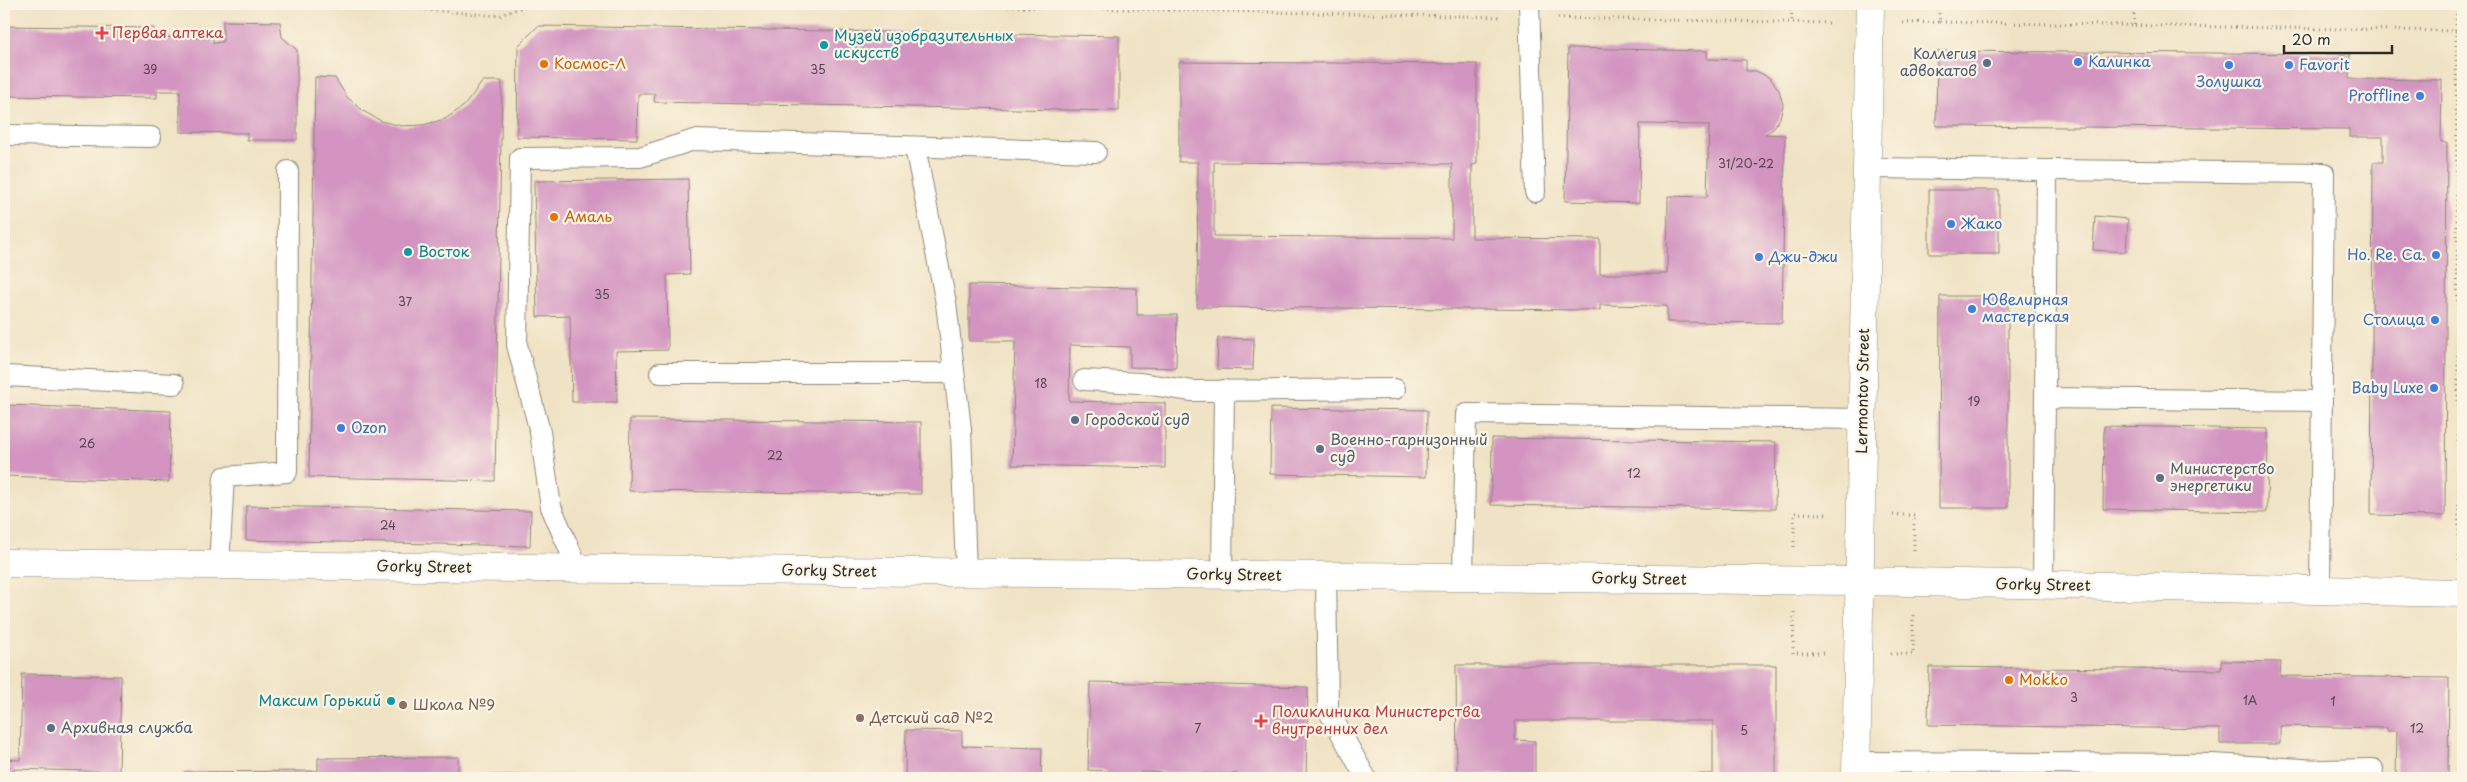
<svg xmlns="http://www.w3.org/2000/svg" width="2467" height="782" font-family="'Playpen Sans',sans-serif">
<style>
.building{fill:#d394c1;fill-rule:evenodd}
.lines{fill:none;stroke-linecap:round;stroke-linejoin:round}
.service-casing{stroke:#8e8778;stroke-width:22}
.minor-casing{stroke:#8e8778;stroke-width:29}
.path{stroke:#8e8778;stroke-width:3;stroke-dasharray:1 4;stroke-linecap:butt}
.service{stroke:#fff;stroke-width:20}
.minor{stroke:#fff;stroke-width:28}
.health-dot{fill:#e0444e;stroke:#fcf5e5;stroke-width:2}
.culture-dot{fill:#0f9aa8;stroke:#fcf5e5;stroke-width:2}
.shop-dot{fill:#3f7fe0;stroke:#fcf5e5;stroke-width:2}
.service-dot{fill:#5c6f8a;stroke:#fcf5e5;stroke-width:2}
.food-dot{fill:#e8710a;stroke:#fcf5e5;stroke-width:2}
.education-dot{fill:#8d6e63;stroke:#fcf5e5;stroke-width:2}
.labels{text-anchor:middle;stroke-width:4.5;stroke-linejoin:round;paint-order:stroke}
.number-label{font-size:12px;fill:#554550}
.health-label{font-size:15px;fill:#be3a42;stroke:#fcf5e5;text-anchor:start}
.culture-label{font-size:15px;fill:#0d838f;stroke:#fcf5e5;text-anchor:start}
.service-label{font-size:15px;fill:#4e5e75;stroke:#fcf5e5;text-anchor:start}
.shop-label{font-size:15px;fill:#366cbe;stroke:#fcf5e5;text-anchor:start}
.food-label{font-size:15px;fill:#c56008;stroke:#fcf5e5;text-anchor:start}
.street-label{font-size:15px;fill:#2b2b2b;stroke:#fcf5e5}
.education-label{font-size:15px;fill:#785e54;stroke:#fcf5e5;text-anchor:start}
</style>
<rect width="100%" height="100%" fill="#fcf5e5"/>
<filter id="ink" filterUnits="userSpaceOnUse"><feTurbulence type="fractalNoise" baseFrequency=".02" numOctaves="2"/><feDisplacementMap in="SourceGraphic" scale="10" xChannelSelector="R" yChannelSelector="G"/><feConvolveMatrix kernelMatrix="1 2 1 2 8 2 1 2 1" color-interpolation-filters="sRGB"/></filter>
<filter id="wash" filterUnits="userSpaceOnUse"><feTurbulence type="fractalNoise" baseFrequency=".0096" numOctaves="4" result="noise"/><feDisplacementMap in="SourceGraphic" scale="20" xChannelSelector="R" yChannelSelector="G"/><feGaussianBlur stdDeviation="1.12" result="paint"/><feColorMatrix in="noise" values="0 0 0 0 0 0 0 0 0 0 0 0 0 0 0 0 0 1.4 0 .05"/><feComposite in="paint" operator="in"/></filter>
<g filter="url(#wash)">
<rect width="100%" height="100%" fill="#f0e3c5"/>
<g id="blocks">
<g class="building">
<polygon points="223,21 280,22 282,37 297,50 297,140 247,140 247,133 180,132 180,91 157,91 157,98 4,96 4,26 154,28 155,37 213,38 213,43 223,42"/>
<polygon points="538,26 1119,36 1119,111 654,102 655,94 638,94 637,139 517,137 518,46"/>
<path d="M 1568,48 L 1707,51 L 1707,59 L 1746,60 L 1746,71 L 1756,71 L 1770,78 L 1779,90 L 1783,105 L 1780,118 L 1773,129 L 1765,134 L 1785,135 L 1782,323 L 1667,322 L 1667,306 L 1600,305 L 1600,310 L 1197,307 L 1198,162 L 1179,162 L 1179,62 L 1477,64 L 1477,164 L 1472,165 L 1472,238 L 1600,239 L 1600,274 L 1667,274 L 1668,196 L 1707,197 L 1709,125 L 1640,124 L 1639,203 L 1565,201 ZM 1214,162 L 1452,164 L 1452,238 L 1214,236 Z"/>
<polygon points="1937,51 2350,54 2349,79 2442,80 2441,142 2447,142 2445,516 2371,515 2373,162 2383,162 2383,137 2349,137 2349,129 1936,126"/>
<polygon points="315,77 335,78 347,97 363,111 381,121 402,126 423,125 445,119 464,106 483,81 502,81 495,481 309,477"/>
<polygon points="688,179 690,274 667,275 668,350 616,351 617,402 572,402 570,316 537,317 534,181"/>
<rect x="1929" y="190" width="70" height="64"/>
<polygon points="2095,216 2128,219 2126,252 2093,250"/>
<polygon points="969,285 1137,288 1137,315 1177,315 1176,368 1130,367 1130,347 1070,345 1069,401 1165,403 1165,468 1012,465 1015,341 969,341"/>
<polygon points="1940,296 2008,296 2008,508 1939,508"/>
<polygon points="1218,338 1254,339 1253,370 1217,369"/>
<polygon points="4,405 171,411 169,482 4,476"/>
<polygon points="1271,408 1427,410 1426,477 1270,474"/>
<polygon points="630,419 921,422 921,494 629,491"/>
<polygon points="2104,426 2268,429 2267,512 2103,509"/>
<polygon points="1492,438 1776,442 1775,509 1491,505"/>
<polygon points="246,506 531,511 530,546 246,540"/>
<polygon points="2221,661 2281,662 2280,676 2449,678 2448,778 2396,778 2397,731 2386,731 2386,728 2280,726 2280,744 2220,744 2220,729 1928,725 1929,667 2221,670"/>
<polygon points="1456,665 1776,665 1776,778 1693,778 1693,774 1713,774 1713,721 1515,721 1515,740 1535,741 1535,774 1457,774"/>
<polygon points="22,674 121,676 119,772 14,769 14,778 4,778 4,759 20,760"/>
<polygon points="1090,682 1308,687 1306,778 1238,778 1238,774 1140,772 1140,778 1106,778 1106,771 1088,770"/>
<polygon points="906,730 962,731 962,746 1042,748 1041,778 905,778"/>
<polygon points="458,757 458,775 598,775 598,778 184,778 184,772 318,771 318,758"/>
</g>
</g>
</g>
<g filter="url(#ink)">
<use href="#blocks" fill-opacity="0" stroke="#8e8778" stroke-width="1"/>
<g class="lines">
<g class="service-casing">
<g id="service">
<polyline points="1529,4 1535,192"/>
<polyline points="4,135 151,137"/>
<polyline points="915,147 946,303 961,429 966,573"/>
<polyline points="1868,168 2324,173 2320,590"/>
<polyline points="660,373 954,373"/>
<polyline points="4,376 174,384"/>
<polyline points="1084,380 1139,383 1192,391 1395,389"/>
<polyline points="2045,398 2047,170"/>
<polyline points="219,566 224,477 287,472 288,171"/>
<polyline points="578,569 551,507 540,432 517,345 520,158 640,157 694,140 1096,152"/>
<polyline points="1222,575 1224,390"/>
<polyline points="1326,576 1328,710 1366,778"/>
<polyline points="1463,577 1466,414 1863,419"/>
<polyline points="2043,585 2045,398 2322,401"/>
<polyline points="1857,762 2212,764 2321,770 2373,769 2372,778"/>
</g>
</g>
<g class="minor-casing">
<g id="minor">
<polyline points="4,563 1859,581 2463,593"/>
<polyline points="1856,778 1870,4"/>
</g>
</g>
<g class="path">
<polyline points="356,4 499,16 531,4"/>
<polyline points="883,4 1502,17"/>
<polyline points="1791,4 1792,23"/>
<polyline points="2457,4 2456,31 2463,32"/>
<polyline points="1558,18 1833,23"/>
<polyline points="1940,22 2456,31 2459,561"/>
<polyline points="1903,23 1940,22 1938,4"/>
<polyline points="2134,25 2134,4"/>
<polyline points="1893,515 1914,515 1914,550"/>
<polyline points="1794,547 1794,513 1827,514"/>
<polyline points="1794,612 1793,653 1824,653"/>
<polyline points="2461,626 2463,671"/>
<polyline points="1891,654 1913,654 1913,615"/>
</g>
<use href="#service" class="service"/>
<use href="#minor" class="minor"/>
</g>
</g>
<g class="health-dot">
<path d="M99.5 25.5h5v5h5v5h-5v5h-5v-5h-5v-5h5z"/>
<path d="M1258.5 713.5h5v5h5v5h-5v5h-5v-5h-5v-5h5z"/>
</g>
<g class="culture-dot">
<circle cx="824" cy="45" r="5"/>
<circle cx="408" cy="252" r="5"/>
<circle cx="391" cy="701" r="5"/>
</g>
<g class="shop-dot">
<circle cx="2078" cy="62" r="5"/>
<circle cx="2229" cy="65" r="5"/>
<circle cx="2289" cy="65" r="5"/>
<circle cx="2420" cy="96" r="5"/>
<circle cx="1951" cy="224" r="5"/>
<circle cx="2436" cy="255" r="5"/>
<circle cx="1759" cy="257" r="5"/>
<circle cx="1972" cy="309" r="5"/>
<circle cx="2435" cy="320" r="5"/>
<circle cx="2434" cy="388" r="5"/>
<circle cx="341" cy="428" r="5"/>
</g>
<g class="service-dot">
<circle cx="1987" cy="63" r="5"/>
<circle cx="1075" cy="420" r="5"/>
<circle cx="1320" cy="449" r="5"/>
<circle cx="2160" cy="478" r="5"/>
<circle cx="51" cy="728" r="5"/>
</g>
<g class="food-dot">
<circle cx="544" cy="64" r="5"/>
<circle cx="554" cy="217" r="5"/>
<circle cx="2009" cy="680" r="5"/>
</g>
<g class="education-dot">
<circle cx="403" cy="705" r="5"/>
<circle cx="860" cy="718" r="5"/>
</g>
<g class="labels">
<g class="number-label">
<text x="150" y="74">39</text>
<text x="818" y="74">35</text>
<text x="1746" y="168">31/20-22</text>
<text x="602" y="299">35</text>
<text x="405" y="306">37</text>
<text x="1041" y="388">18</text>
<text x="1974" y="406">19</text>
<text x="87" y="448">26</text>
<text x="775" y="460">22</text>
<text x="1634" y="478">12</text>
<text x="388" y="530">24</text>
<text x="2074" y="702">3</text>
<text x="2250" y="705">1А</text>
<text x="2333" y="706">1</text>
<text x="1198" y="733">7</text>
<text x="2417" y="733">12</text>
<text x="1744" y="735">5</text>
</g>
<g class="health-label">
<text x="112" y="38">Первая аптека</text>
<text x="1272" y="717">Поликлиника Министерства<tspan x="1272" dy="17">внутренних дел</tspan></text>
</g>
<g class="culture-label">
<text x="834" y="41">Музей изобразительных<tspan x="834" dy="17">искусств</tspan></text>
<text x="418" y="257">Восток</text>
<text x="381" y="706" text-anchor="end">Максим Горький</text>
</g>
<g class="service-label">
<text x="1977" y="59" text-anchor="end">Коллегия<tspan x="1977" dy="17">адвокатов</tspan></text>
<text x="1085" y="425">Городской суд</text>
<text x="1330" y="445">Военно-гарнизонный<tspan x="1330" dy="17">суд</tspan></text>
<text x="2170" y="474">Министерство<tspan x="2170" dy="17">энергетики</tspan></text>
<text x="61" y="733">Архивная служба</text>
</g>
<g class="shop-label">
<text x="2088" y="67">Калинка</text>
<text x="2299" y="70">Favorit</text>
<text x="2229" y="87" text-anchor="middle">Золушка</text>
<text x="2410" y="101" text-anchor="end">Proffline</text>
<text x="1961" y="229">Жако</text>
<text x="2426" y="260" text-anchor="end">Ho. Re. Ca.</text>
<text x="1769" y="262">Джи-джи</text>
<text x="1982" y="305">Ювелирная<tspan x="1982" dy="17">мастерская</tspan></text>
<text x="2425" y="325" text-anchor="end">Столица</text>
<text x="2424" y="393" text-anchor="end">Baby Luxe</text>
<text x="351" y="433">Ozon</text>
</g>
<g class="food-label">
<text x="554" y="69">Космос-Л</text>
<text x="564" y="222">Амаль</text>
<text x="2019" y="685">Mokko</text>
</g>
<g class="street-label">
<text transform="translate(1863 391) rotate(-89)" y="5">Lermontov Street</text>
<text transform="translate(424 567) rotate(1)" y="5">Gorky Street</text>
<text transform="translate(829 571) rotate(1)" y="5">Gorky Street</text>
<text transform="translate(1234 575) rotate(1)" y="5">Gorky Street</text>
<text transform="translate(1639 579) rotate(1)" y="5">Gorky Street</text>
<text transform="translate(2043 585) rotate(1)" y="5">Gorky Street</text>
</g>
<g class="education-label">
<text x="413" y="710">Школа №9</text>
<text x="870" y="723">Детский сад №2</text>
</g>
</g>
<rect width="2467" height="782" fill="none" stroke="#fcf5e5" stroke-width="20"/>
<path d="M2284 45v8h108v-8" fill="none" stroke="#2b2b2b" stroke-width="2.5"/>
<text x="2292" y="45" font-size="15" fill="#2b2b2b" stroke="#fcf5e5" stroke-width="4" paint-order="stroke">20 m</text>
</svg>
